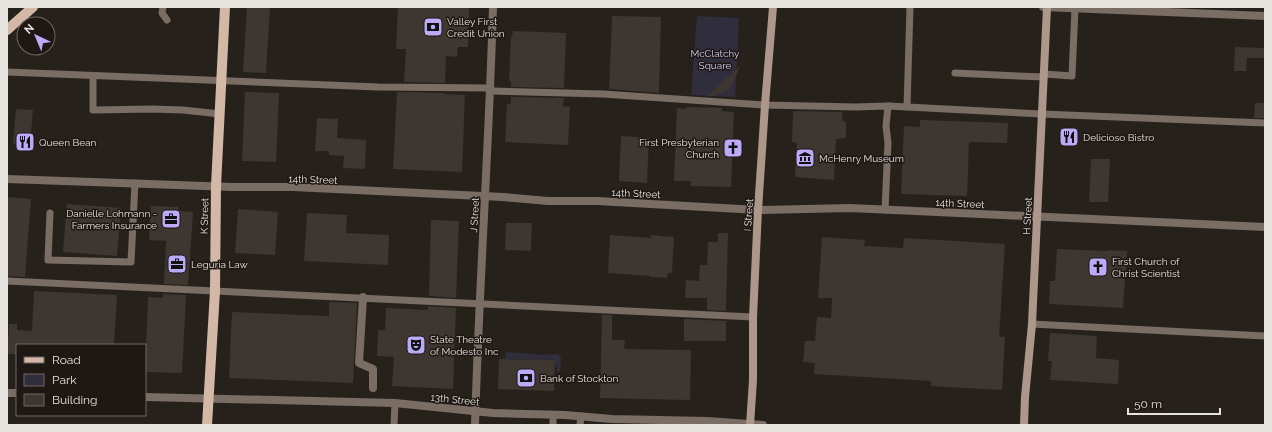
<svg xmlns="http://www.w3.org/2000/svg" width="1272" height="432" font-family="Raleway,sans-serif">
<style>
.green{fill:#302d3c}
.building{fill:#3d3631}
.lines{fill:none;stroke-linecap:round;stroke-linejoin:round}
.lane{stroke:#796d64;stroke-width:7}
.street{stroke:#796d64;stroke-width:8}
.secondary{stroke:#ac978a;stroke-width:8}
.primary{stroke:#d3b8a7;stroke-width:10}
.labels{text-anchor:middle;stroke-width:3;stroke-linejoin:round;paint-order:stroke}
.poi-label{font-size:10px;fill:#e6e2de;stroke:#1e1713;text-anchor:start}
.park-label{font-size:10px;fill:#d4ccf7;stroke:#1e1713}
.street-label{font-size:10px;fill:#e6e2de;stroke:#1e1713}
</style>
<rect width="100%" height="100%" fill="#27211c"/>
<g class="green">
<polygon points="697,16 739,18 735,97 691,95"/>
<polygon points="506,352 537,354 538,355 558,354 561,358 560,371 557,372 557,367 555,367 555,360 505,359"/>
</g>
<g class="building">
<polygon points="247,7 270,7 266,73 243,72"/>
<polygon points="398,7 469,7 468,47 458,47 457,57 446,56 445,83 404,82 406,49 396,49"/>
<polygon points="612,16 661,17 659,93 609,89"/>
<polygon points="513,31 566,33 564,88 511,87 511,81 509,81 511,36 512,36"/>
<polygon points="1235,47 1265,48 1265,58 1247,58 1246,71 1234,71"/>
<polygon points="740,66 731,87 728,90 713,96 707,96"/>
<polygon points="245,92 279,93 276,162 242,161"/>
<polygon points="397,92 445,93 445,94 465,95 462,172 393,169"/>
<polygon points="511,97 564,98 563,106 570,107 568,145 505,142 507,104 511,104"/>
<polygon points="1255,103 1265,103 1265,118 1254,118"/>
<polygon points="686,107 722,108 722,111 734,112 731,187 690,186 691,181 674,181 677,108 686,109"/>
<polygon points="16,109 33,110 30,145 13,144"/>
<polygon points="793,111 842,112 843,121 846,122 846,138 836,139 834,180 795,177 797,143 792,142"/>
<polygon points="317,118 338,119 337,138 366,140 365,169 343,168 344,156 329,155 329,151 315,151"/>
<polygon points="920,120 1008,123 1007,143 969,142 967,196 901,194 904,126 920,127"/>
<polygon points="621,136 649,138 647,183 619,181"/>
<polygon points="1091,159 1110,159 1108,202 1089,202"/>
<polygon points="7,197 31,199 25,277 7,276"/>
<polygon points="67,204 121,208 117,256 63,252"/>
<polygon points="151,206 178,207 178,211 193,212 188,285 164,284 166,241 149,240"/>
<polygon points="238,209 278,212 275,255 235,253"/>
<polygon points="307,213 347,215 346,233 389,235 388,265 304,261"/>
<polygon points="431,220 459,221 456,298 429,296"/>
<polygon points="506,223 532,223 531,251 505,250"/>
<polygon points="718,233 728,233 726,311 707,310 707,298 685,298 686,280 699,281 700,265 707,265 708,242 718,242"/>
<polygon points="610,235 651,238 651,235 674,237 672,273 668,273 667,278 651,277 651,276 608,273"/>
<polygon points="822,237 865,240 864,246 903,248 904,238 1005,244 999,337 1005,337 1002,390 931,386 931,381 814,374 815,363 803,362 805,341 815,341 817,317 831,318 832,298 818,298"/>
<polygon points="1057,249 1107,251 1107,250 1127,251 1123,308 1049,304 1050,281 1055,281"/>
<polygon points="34,291 117,295 114,345 17,345 17,354 7,354 9,324 17,324 17,330 32,331"/>
<polygon points="163,294 186,295 182,373 145,372 148,297 163,298"/>
<polygon points="329,302 357,303 353,383 229,378 232,312 329,316"/>
<polygon points="428,306 456,308 453,389 392,386 394,357 377,356 378,330 385,330 386,308 428,310"/>
<polygon points="602,315 612,315 612,340 625,340 624,349 691,350 690,400 600,398"/>
<polygon points="684,319 726,321 726,341 684,341"/>
<polygon points="1050,333 1097,336 1096,358 1119,360 1118,384 1050,380 1052,361 1048,361"/>
<polygon points="499,359 555,360 554,391 498,389"/>
</g>
<g class="lines">
<g class="lane">
<polyline points="163,7 162,13 167,20"/>
<polyline points="7,72 378,87 491,88"/>
<polyline points="955,73 1018,76 1044,77"/>
<polyline points="1044,74 1072,76 1075,8"/>
<polyline points="93,76 93,110 151,109 183,110 220,114"/>
<polyline points="491,91 603,94 765,105 855,107 888,106 1042,114 1265,123"/>
<polyline points="907,107 910,7"/>
<polyline points="885,210 888,143 886,126 888,106"/>
<polyline points="50,213 48,260 131,262 135,183"/>
<polyline points="7,281 753,317"/>
<polyline points="1032,324 1265,336"/>
<polyline points="394,425 395,403"/>
<polyline points="553,425 553,415"/>
<polyline points="580,425 581,416"/>
</g>
<g class="street">
<polyline points="1043,7 1265,16"/>
<polyline points="7,179 233,187 293,187 503,197 548,201 597,201 758,210 850,208 1265,227"/>
<polyline points="363,297 359,363 373,369 373,388"/>
<polyline points="7,393 17,393"/>
<polyline points="145,397 395,403 493,413 565,415 612,419 707,421 763,425"/>
<path d="M 475,425 C 479,286 489,146 493,7"/>
</g>
<g class="secondary">
<polyline points="750,425 753,380 753,317 758,210 765,105 773,7"/>
<polyline points="1024,425 1025,397 1032,324 1047,7"/>
</g>
<g class="primary">
<polyline points="7,30 33,7"/>
<polyline points="207,425 215,291 216,186 225,7"/>
</g>
</g>
<defs>
<g id="bank-square" transform="scale(1)"><rect x="-9" y="-9" width="18" height="18" rx="4" fill="#bbaaf6" stroke="#1e1713"/><path d="M-6-4H6V4H-6ZM0-2.3a2.3 2.3 0 1 0 0 4.6a2.3 2.3 0 1 0 0-4.6Z" fill="#111"/></g>
<g id="restaurant-square" transform="scale(1)"><rect x="-9" y="-9" width="18" height="18" rx="4" fill="#bbaaf6" stroke="#1e1713"/><path d="M-5-6h1v4h1v-4h1v4h1v-4h1v5L-1.5 .5V6h-2V.5L-5-1ZM5-6V6H3V1.5H1.5Q1.5-4 5-6Z" fill="#111"/></g>
<g id="church-square" transform="scale(1)"><rect x="-9" y="-9" width="18" height="18" rx="4" fill="#bbaaf6" stroke="#1e1713"/><path d="M-1.2-6h2.4v3.5h3.3v2.4h-3.3V6h-2.4V-.1h-3.3v-2.4h3.3Z" fill="#111"/></g>
<g id="museum-square" transform="scale(1)"><rect x="-9" y="-9" width="18" height="18" rx="4" fill="#bbaaf6" stroke="#1e1713"/><path d="M0-6L6-3V-2H-6V-3ZM-5-1h2V3h-2ZM-1-1h2V3h-2ZM3-1h2V3H3ZM-6 4H6V6H-6Z" fill="#111"/></g>
<g id="office-square" transform="scale(1)"><rect x="-9" y="-9" width="18" height="18" rx="4" fill="#bbaaf6" stroke="#1e1713"/><path d="M-6-3h4V-5.5h4V-3h4V5H-6ZM-1-4.5V-3h2v-1.5ZM-6 0V1H6V0Z" fill="#111"/></g>
<g id="theatre-square" transform="scale(1)"><rect x="-9" y="-9" width="18" height="18" rx="4" fill="#bbaaf6" stroke="#1e1713"/><path d="M-5-5.5Q0-4 5-5.5V0Q5 5 0 6Q-5 5-5 0ZM-3.3-2.5H-1v1.5H-3.3ZM1-2.5H3.3v1.5H1ZM-2.8 1Q0 5.5 2.8 1Z" fill="#111"/></g>
</defs>
<g fill-rule="evenodd">
<use href="#bank-square" x="433" y="27"/>
<use href="#restaurant-square" x="1069" y="137"/>
<use href="#restaurant-square" x="25" y="142"/>
<use href="#church-square" x="733" y="148"/>
<use href="#museum-square" x="805" y="158"/>
<use href="#office-square" x="171" y="219"/>
<use href="#office-square" x="177" y="264"/>
<use href="#church-square" x="1098" y="267"/>
<use href="#theatre-square" x="416" y="345"/>
<use href="#bank-square" x="526" y="378"/>
</g>
<g class="labels">
<g class="poi-label">
<text x="447" y="25">Valley First<tspan x="447" dy="12">Credit Union</tspan></text>
<text x="1083" y="141">Delicioso Bistro</text>
<text x="39" y="146">Queen Bean</text>
<text x="719" y="146" text-anchor="end">First Presbyterian<tspan x="719" dy="12">Church</tspan></text>
<text x="819" y="162">McHenry Museum</text>
<text x="157" y="217" text-anchor="end">Danielle Lohmann -<tspan x="157" dy="12">Farmers Insurance</tspan></text>
<text x="1112" y="265">First Church of<tspan x="1112" dy="12">Christ Scientist</tspan></text>
<text x="191" y="268">Leguria Law</text>
<text x="430" y="343">State Theatre<tspan x="430" dy="12">of Modesto Inc</tspan></text>
<text x="540" y="382">Bank of Stockton</text>
</g>
<g class="park-label">
<text x="715" y="57">McClatchy<tspan x="715" dy="12">Square</tspan></text>
</g>
<g class="street-label">
<text transform="translate(313 179) rotate(2)" y="4">14th Street</text>
<text transform="translate(636 193) rotate(3)" y="4">14th Street</text>
<text transform="translate(960 203) rotate(3)" y="4">14th Street</text>
<text transform="translate(474 215) rotate(-87)" y="4">J Street</text>
<text transform="translate(748 215) rotate(-86)" y="4">I Street</text>
<text transform="translate(204 216) rotate(-89)" y="4">K Street</text>
<text transform="translate(1027 216) rotate(-87)" y="4">H Street</text>
<text transform="translate(455 399) rotate(6)" y="4">13th Street</text>
</g>
</g>
<rect width="1272" height="432" fill="none" stroke="#e6e2de" stroke-width="16"/>
<rect x="16" y="344" width="130" height="72" fill="#1e1713" stroke="#6e6864"/>
<rect x="24" y="357" width="20" height="6" fill="#d3b8a7" stroke="#6e6864"/>
<text x="52" y="364" font-size="12" fill="#e6e2de">Road</text>
<rect x="24" y="374" width="20" height="12" fill="#302d3c" stroke="#6e6864"/>
<text x="52" y="384" font-size="12" fill="#e6e2de">Park</text>
<rect x="24" y="394" width="20" height="12" fill="#3d3631" stroke="#6e6864"/>
<text x="52" y="404" font-size="12" fill="#e6e2de">Building</text>
<g transform="translate(36 36) rotate(316)"><circle r="19" fill="#1e1713" stroke="#6e6864"/>
<path d="M0-3L7 15L0 10L-7 15Z" fill="#bbaaf6"/>
<text y="-6" font-size="11" font-weight="bold" text-anchor="middle" fill="#e6e2de">N</text>
</g>
<path d="M1128 408v6h92v-6" fill="none" stroke="#e6e2de" stroke-width="2"/>
<text x="1134" y="408" font-size="12" fill="#e6e2de" stroke="#1e1713" stroke-width="3" paint-order="stroke">50 m</text>
</svg>
